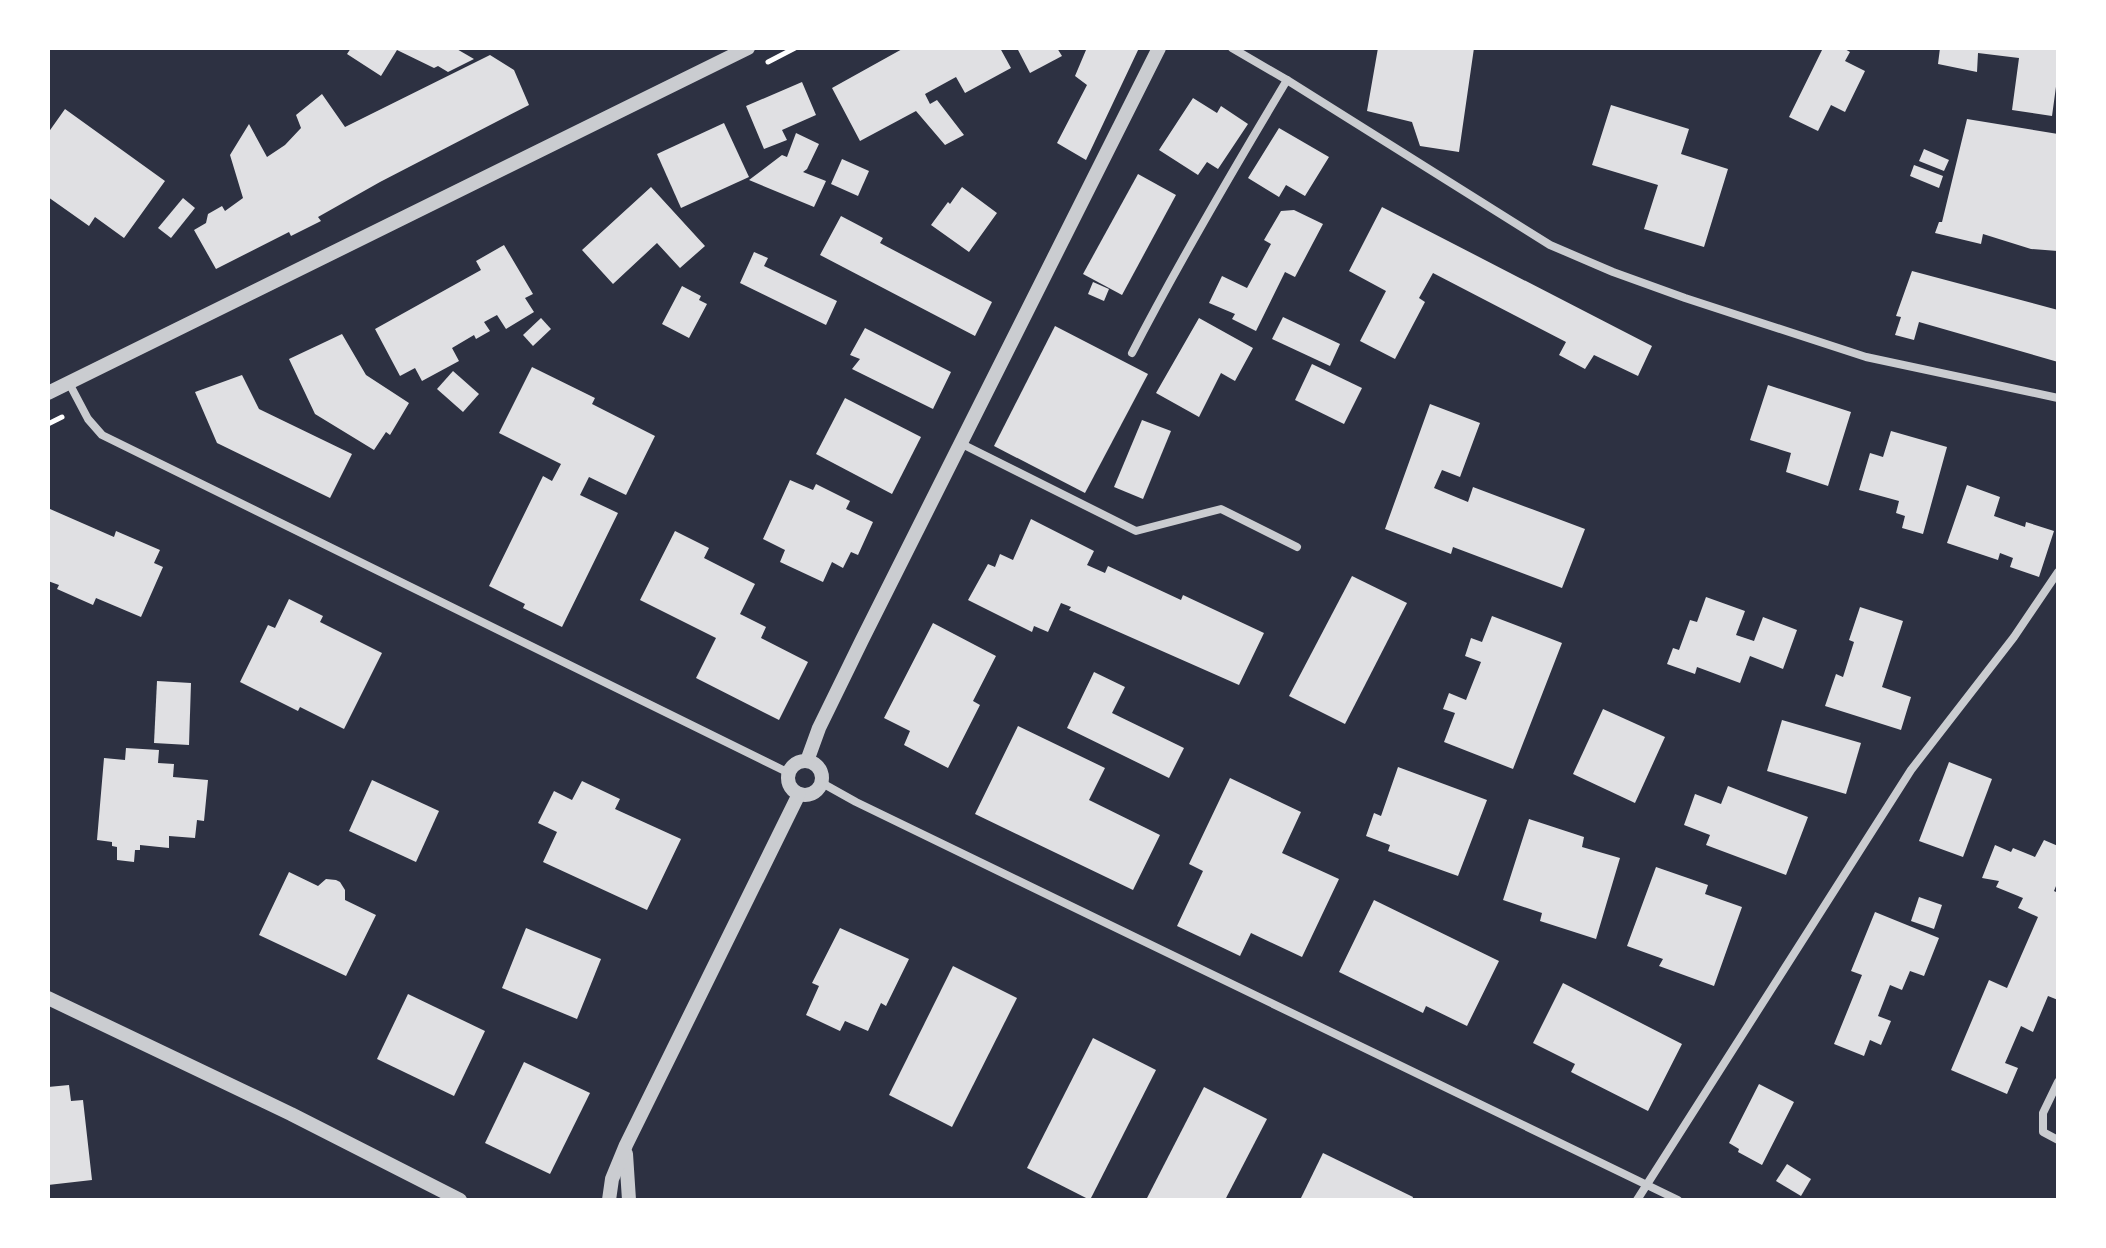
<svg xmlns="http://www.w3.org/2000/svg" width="2106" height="1248" font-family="Manrope,sans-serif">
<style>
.building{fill:#e0e0e3}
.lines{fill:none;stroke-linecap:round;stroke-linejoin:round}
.path{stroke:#fff;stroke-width:5}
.minor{stroke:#caccd0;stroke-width:8}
.tertiary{stroke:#caccd0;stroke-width:14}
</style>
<rect width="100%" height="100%" fill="#2d3142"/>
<g class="building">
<polygon points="351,48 455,48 474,59 448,72 438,66 434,68 397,50 381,76 347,54"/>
<polygon points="904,48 1000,48 1011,68 965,93 956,77 925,94 930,104 937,100 964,135 945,145 916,111 860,141 832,88"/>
<polygon points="1017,48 1057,48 1062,56 1030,73"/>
<polygon points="1083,48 1139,48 1086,160 1057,143 1087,85 1075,76 1086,50"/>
<polygon points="1378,48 1474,48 1459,152 1420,146 1412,122 1367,111"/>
<polygon points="1823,48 1843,48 1850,52 1845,61 1865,71 1845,112 1831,105 1818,131 1789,117"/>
<polygon points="1940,48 2058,48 2058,72 2052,116 2012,110 2019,58 1978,53 1977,72 1938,64"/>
<polygon points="490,55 514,70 529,105 380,182 318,217 321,221 291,236 289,232 216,269 194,230 206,223 208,214 222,206 225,211 243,198 230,155 249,124 267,157 285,145 301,128 296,115 322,94 345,127"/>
<polygon points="802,82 816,115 782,130 787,140 764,149 746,106"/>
<polygon points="1193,98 1217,113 1221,106 1248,124 1218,169 1207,162 1198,175 1159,150"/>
<polygon points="1611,105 1689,129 1681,154 1728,169 1704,247 1644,229 1658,185 1592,165"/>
<polygon points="65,109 165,181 124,238 95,217 89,226 48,197 48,187 50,184 48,183 48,133"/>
<polygon points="1967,119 2058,134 2058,251 2031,249 1983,234 1981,244 1935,233 1939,222 1942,222"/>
<polygon points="724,123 749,177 681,208 657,154"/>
<polygon points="1279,128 1329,157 1305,196 1286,185 1279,197 1248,178"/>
<polygon points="796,133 819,144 807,169 803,172 826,181 814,207 749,180 782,155 787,157"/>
<polygon points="1924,149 1949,160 1944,171 1919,161"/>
<polygon points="842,159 869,171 858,196 831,184"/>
<polygon points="1914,165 1943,176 1939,188 1910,176"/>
<polygon points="1138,174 1176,195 1122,295 1083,274"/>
<polygon points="651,187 705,246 680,268 657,243 613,284 582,250"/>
<polygon points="962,187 997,213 969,252 931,225 948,202 950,204"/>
<polygon points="183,198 195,208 171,238 158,228"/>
<polygon points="1382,207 1652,346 1638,376 1594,355 1585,369 1559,355 1566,342 1433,273 1419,298 1425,302 1395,359 1360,341 1386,291 1349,271"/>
<polygon points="1294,210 1323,224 1295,277 1285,272 1256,331 1232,319 1235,314 1209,303 1222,276 1247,288 1271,244 1264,240 1281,211"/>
<polygon points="841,216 883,238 880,243 992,302 975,336 820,255"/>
<polygon points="504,245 533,294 525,298 534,312 506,329 497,315 484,322 490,331 476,339 474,335 452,348 459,361 422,381 415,368 400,376 375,329 481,270 476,261"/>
<polygon points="754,252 768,258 764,266 837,301 826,325 740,283"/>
<polygon points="1912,271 2058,310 2058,362 1919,322 1914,340 1895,335 1901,317 1896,316"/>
<polygon points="1093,282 1109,289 1104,301 1088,294"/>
<polygon points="682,286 701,296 699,300 707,304 689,338 662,324"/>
<polygon points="1283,317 1340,344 1330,366 1272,339"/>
<polygon points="541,318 551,329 533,346 523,335"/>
<polygon points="1199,318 1253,348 1235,381 1221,373 1199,417 1156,393"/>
<polygon points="1055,326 1148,374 1085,493 994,446"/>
<polygon points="865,328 951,372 933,409 852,369 860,359 850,355"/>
<polygon points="342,334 366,375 409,403 390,435 386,432 374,450 315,414 289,359"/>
<polygon points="1312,364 1362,388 1344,424 1295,400"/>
<polygon points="532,367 595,398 592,404 655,436 626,495 589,477 580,495 618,513 562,627 523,608 525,604 489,586 543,476 552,481 561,464 499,433"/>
<polygon points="453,371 479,394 463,412 437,389"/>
<polygon points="242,375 259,409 352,454 330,498 217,443 195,392"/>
<polygon points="1768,385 1851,412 1828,486 1786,472 1791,453 1750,440"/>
<polygon points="845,398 921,437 892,494 816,454"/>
<polygon points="1430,404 1480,423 1460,477 1442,470 1434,488 1468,502 1473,487 1585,529 1562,588 1453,547 1451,554 1385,529"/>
<polygon points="1142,420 1171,431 1143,499 1114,487"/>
<polygon points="1891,431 1947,447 1923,534 1902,528 1905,516 1896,513 1899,501 1859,490 1870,453 1883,457"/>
<polygon points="790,480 813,490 816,484 850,501 846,509 873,522 858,555 851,552 843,568 832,562 823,582 780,562 785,550 763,539"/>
<polygon points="1967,485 2000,497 1994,516 2025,527 2026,522 2054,531 2039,577 2010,567 2013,558 2000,553 1998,560 1947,543"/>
<polygon points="50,509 114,537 116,531 160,550 154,563 163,567 141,617 96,598 93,605 57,589 59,585 48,581 48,513"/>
<polygon points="1031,519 1094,551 1087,565 1105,573 1108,566 1181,600 1183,595 1264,633 1239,685 1069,610 1071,607 1061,603 1048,632 1034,626 1032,632 968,600 988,564 995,567 1000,554 1013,560"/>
<polygon points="675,531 709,548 704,558 755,584 740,614 766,627 761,638 808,662 779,720 696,678 716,638 640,600"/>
<polygon points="1352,576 1407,603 1345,724 1289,696"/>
<polygon points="1706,597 1745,611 1736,635 1754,641 1763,617 1797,630 1783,669 1750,656 1740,683 1697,667 1695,674 1667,664 1673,648 1679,650 1690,620 1697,622"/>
<polygon points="289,599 323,616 320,622 382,653 344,729 300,707 298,711 240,682 268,625 275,628"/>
<polygon points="1860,607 1903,621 1882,687 1911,697 1901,730 1825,706 1836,674 1843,677 1854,642 1849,640"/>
<polygon points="1492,616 1562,643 1513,769 1444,742 1455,713 1443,709 1449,693 1466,700 1481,662 1465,656 1471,638 1482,642"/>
<polygon points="933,623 996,656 973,701 980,705 948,768 904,745 910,731 884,718"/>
<polygon points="1094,672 1125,687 1112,713 1184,748 1169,778 1067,728"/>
<polygon points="157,681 191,683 189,745 154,743"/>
<polygon points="1603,709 1665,737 1635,803 1573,774"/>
<polygon points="1782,720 1861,743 1846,794 1767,771"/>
<polygon points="1018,726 1105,768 1089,800 1160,835 1133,890 975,814"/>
<polygon points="126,748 159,750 158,763 174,764 173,777 208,780 204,821 197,820 195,838 169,836 169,848 140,845 140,850 135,850 134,862 117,860 117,847 112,846 112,842 97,840 104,758 125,760"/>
<polygon points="1949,762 1992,779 1963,857 1919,841"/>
<polygon points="1398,767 1487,800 1458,876 1388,851 1390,845 1366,836 1374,813 1381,816"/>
<polygon points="1230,778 1301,812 1282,853 1339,879 1302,957 1251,933 1240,956 1177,926 1203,871 1189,864"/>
<polygon points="372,780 439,811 416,862 349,831"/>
<polygon points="582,781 620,799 615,809 681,839 647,910 543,862 557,832 538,823 554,791 572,800"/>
<polygon points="1728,786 1808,817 1786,875 1706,845 1710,835 1684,825 1695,794 1721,804"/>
<polygon points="1529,819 1584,837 1582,847 1620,858 1596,939 1540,921 1542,913 1503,900"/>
<polygon points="2044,840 2058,846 2058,881 2054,891 2058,893 2058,1000 2048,996 2033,1032 2021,1026 2005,1063 2018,1068 2007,1094 1951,1070 1989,980 2007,988 2038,917 2018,908 2023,898 1996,887 1999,881 1982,878 1995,845 2011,852 2013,848 2035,857"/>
<polygon points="1656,867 1708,885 1705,894 1742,907 1714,986 1659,966 1663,959 1627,946"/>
<polygon points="289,872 318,886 326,879 336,880 340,882 345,890 345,900 376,915 346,976 259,935"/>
<polygon points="1919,897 1942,905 1934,929 1911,921"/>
<polygon points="1374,900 1499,961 1467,1026 1426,1006 1423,1013 1339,972"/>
<polygon points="1875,912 1939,938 1924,976 1910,971 1902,990 1890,985 1878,1016 1891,1021 1881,1045 1870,1040 1864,1056 1834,1044 1862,975 1851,971"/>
<polygon points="526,928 601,959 577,1019 502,988"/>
<polygon points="840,928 909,959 886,1006 881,1003 868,1031 845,1021 840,1031 806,1015 819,986 812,983"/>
<polygon points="953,966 1017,998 952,1127 889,1095"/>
<polygon points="1563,983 1682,1044 1648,1111 1571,1072 1575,1064 1533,1043"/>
<polygon points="408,994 485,1031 454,1096 377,1059"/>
<polygon points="1093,1038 1156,1070 1090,1200 1027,1168"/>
<polygon points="524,1062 590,1093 550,1174 485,1143"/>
<polygon points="1759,1084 1794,1102 1762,1165 1738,1152 1739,1149 1729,1143"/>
<polygon points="69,1085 71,1101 83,1100 92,1180 48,1185 48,1087"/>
<polygon points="1204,1087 1267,1119 1225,1200 1146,1200"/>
<polygon points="1323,1153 1413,1197 1412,1200 1300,1200"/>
<polygon points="1787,1164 1811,1179 1801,1196 1776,1181"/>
</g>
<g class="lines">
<g class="path">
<polyline points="768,62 795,48"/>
<polyline points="48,424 62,417"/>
</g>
<g class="minor">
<polyline points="1232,48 1287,80 1550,245 1613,272 1685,298 1866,357 2058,398"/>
<path d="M 1132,353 C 1180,260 1233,170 1287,80"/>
<polyline points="69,383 88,419 102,435 789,773"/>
<polyline points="960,443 1136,531 1221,509 1297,547"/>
<polyline points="822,783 856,802 1678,1200"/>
<polyline points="2058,1082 2043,1113 2043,1132 2058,1140"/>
<polyline points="1637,1200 1911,770 2014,637 2058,572"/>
</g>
<g class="tertiary">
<polyline points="48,393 748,48"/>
<polyline points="807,761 819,728 862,640 1159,48"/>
<circle cx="805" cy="778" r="17"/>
<polyline points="48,998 291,1114 460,1200"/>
<polyline points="626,1154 629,1200"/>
<polyline points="609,1200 612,1179 626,1145 799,794"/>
</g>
</g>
<rect width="2106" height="1248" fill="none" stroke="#ffffff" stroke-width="100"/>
</svg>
